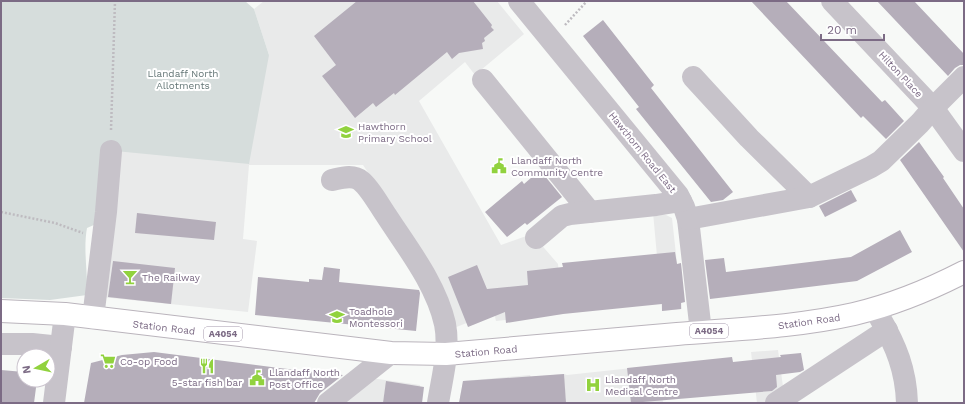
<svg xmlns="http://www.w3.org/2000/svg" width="965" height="404" font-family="'Work Sans',sans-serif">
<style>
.built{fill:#e9eaea}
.green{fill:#d6dddc}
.building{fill:#b5aeba}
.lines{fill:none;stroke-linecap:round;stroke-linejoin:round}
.major-casing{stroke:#bab4bc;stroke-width:24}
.path{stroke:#bebbc0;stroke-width:2.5;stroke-dasharray:2 2;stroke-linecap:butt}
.minor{stroke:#c7c3ca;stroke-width:22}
.major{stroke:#fff;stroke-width:22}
.labels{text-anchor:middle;stroke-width:4;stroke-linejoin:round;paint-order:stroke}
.shield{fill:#fff;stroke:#a397aa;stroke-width:1}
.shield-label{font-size:9px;font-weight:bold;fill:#7c6b85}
.park-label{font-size:10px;fill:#657777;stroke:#fff}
.street-label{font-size:10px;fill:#7c6b85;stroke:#fff}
.poi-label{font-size:10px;fill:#7c6b85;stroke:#fff;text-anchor:start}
</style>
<rect width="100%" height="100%" fill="#f7f9f7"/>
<g class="built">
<polygon points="264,1 497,1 524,34 475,75 465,62 419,101 501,245 532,234 558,264 563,314 496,321 494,312 454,328 434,273 363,165 249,165 243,239 257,241 248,312 102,297 116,151 269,55 254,9"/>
<polygon points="653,212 660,215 666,215 672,218 682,309 662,311"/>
<polygon points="778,350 784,394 768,403 757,403 751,352"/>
<polygon points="660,365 663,403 459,403 463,381 530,375 531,377 564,374 567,375"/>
<polygon points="371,378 420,385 418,403 339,403"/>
</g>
<path class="green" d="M 1,1 L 245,1 L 254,9 L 269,55 L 249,164 L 105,150 L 96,224 L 87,228 C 83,250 88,273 87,295 L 50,300 L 1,298 Z"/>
<g class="building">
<polygon points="357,1 473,1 492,25 491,27 494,30 484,38 485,41 482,43 483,49 459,53 452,59 447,52 395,95 394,93 376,107 373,103 355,118 322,76 336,65 314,36"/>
<polygon points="751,1 786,1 882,102 885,100 904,121 886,139 863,116 861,118"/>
<polygon points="877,1 914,1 964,54 964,65 960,65 955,68 948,76"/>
<polygon points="603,20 654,85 651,88 733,192 723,200 711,202 636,109 639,107 583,36"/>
<polygon points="919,142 944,177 943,178 964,209 964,252 900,160"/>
<polygon points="540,170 562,197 527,225 525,223 507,237 485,212 522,181 524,184"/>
<polygon points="851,190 857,201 825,217 819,206"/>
<polygon points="137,213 216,222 214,240 135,233"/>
<polygon points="900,230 912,252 857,281 710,299 705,260 724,258 726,272 851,257"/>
<polygon points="675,252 677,264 681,263 685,302 681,303 681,309 662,311 662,304 563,314 506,323 505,312 468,327 448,277 477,265 487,289 528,285 527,271 563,267 562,263"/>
<polygon points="113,261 175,268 171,304 108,297"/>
<polygon points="324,267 340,269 339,282 419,290 420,293 416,331 255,315 258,277 309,282 309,279 322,280"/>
<polygon points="154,352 279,368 343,375 320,393 314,403 84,403 91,363 122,355"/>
<polygon points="801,353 804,370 800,372 776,375 777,387 772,391 631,403 627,368 732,357 733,362 781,357 780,355"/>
<polygon points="1,370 24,372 24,380 37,380 34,403 1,403"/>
<polygon points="564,374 566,403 459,403 463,381"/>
<polygon points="386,381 424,387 422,403 383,403"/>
</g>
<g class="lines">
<g class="major-casing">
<path id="major" d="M 1,311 L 65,314 L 391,353 L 446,354 C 523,348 600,341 677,334 C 736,329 796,327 854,314 C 892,305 929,290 964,272"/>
</g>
<g class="path">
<polyline points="565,25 587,1"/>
<polyline points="111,130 115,1"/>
<polyline points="1,212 55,223 83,233"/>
</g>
<g class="minor">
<polyline points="519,1 678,195 684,207 688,219 701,332"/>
<polyline points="832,1 933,108 964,151"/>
<polyline points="693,77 749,138 809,197"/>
<polyline points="483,80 590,212"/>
<path d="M 332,180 C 341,178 353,174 361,181 C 370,188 379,205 386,215 C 408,249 436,284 445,324 C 450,350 442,378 438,403"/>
<polyline points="688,219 809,197 871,167 881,161 920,123 933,108 964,77"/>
<polyline points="536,238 562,216 570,214 656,205 681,201"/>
<polyline points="93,318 106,212 111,151"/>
<path d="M 880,318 C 896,346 906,370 907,403"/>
<polyline points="1,344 32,344 61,347"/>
<polyline points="54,403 65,314"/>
<polyline points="328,403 391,353"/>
<polyline points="776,403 887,330"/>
</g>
<use href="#major" class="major"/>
</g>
<defs>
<g id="school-bare" transform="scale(1.2)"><path d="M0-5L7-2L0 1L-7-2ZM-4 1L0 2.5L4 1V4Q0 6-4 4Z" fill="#91d23e" stroke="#fff" stroke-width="2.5" paint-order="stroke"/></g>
<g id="civic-bare" transform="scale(1.2)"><path d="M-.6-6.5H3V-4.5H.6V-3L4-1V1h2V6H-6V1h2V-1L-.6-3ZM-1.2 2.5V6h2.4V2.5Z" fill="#91d23e" stroke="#fff" stroke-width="2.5" paint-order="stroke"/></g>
<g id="bar-bare" transform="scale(1.2)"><path d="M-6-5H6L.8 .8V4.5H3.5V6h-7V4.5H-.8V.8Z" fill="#91d23e" stroke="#fff" stroke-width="2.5" paint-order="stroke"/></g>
<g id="supermarket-bare" transform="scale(1.2)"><path d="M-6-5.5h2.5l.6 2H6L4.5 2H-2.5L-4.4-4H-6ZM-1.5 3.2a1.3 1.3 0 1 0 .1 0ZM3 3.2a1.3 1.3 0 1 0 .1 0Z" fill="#91d23e" stroke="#fff" stroke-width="2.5" paint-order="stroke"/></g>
<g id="restaurant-bare" transform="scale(1.2)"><path d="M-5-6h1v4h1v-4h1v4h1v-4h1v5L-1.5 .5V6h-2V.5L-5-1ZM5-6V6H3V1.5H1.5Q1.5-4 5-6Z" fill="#91d23e" stroke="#fff" stroke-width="2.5" paint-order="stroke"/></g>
<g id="hospital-bare" transform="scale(1.2)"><path d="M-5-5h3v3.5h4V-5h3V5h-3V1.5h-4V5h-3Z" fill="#91d23e" stroke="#fff" stroke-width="2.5" paint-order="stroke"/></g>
</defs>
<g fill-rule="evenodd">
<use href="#school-bare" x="346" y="132"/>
<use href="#civic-bare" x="499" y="166"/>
<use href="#bar-bare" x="130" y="277"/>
<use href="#school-bare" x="337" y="317"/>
<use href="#supermarket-bare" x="108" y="361"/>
<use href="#restaurant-bare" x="207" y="366"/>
<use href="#civic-bare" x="257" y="378"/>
<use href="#hospital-bare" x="593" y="385"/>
</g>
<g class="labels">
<g class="shield">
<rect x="690" y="324" width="38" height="14" rx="3"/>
<rect x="204" y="327" width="38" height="14" rx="3"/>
</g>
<g class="shield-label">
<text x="709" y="334">A4054</text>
<text x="223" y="337">A4054</text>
</g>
<g class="park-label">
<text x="183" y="77">Llandaff North<tspan x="183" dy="12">Allotments</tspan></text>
</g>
<g class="street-label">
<text transform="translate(901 74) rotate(47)" y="4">Hilton Place</text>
<text transform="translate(643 152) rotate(51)" y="4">Hawthorn Road East</text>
<text transform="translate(809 321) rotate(-8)" y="4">Station Road</text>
<text transform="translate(164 327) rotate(7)" y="4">Station Road</text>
<text transform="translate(486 351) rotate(-5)" y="4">Station Road</text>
</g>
<g class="poi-label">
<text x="358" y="130">Hawthorn<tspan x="358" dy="12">Primary School</tspan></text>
<text x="511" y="164">Llandaff North<tspan x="511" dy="12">Community Centre</tspan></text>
<text x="142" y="281">The Railway</text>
<text x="349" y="315">Toadhole<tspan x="349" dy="12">Montessori</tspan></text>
<text x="120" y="365">Co-op Food</text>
<text x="269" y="376">Llandaff North<tspan x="269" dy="12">Post Office</tspan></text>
<text x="605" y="383">Llandaff North<tspan x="605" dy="12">Medical Centre</tspan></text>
<text x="207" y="386" text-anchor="middle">5-star fish bar</text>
</g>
</g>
<rect width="965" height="404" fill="none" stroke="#7c6b85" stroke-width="4"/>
<g transform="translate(36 368) rotate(261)"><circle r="19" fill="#ffffff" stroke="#cbc4ce"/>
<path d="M0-3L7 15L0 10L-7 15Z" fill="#91d23e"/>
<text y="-6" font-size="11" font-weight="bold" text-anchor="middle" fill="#7c6b85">N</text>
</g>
<path d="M821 34v6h63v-6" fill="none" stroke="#7c6b85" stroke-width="2"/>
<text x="827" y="34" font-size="12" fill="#7c6b85" stroke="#ffffff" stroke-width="3" paint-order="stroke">20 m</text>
</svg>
